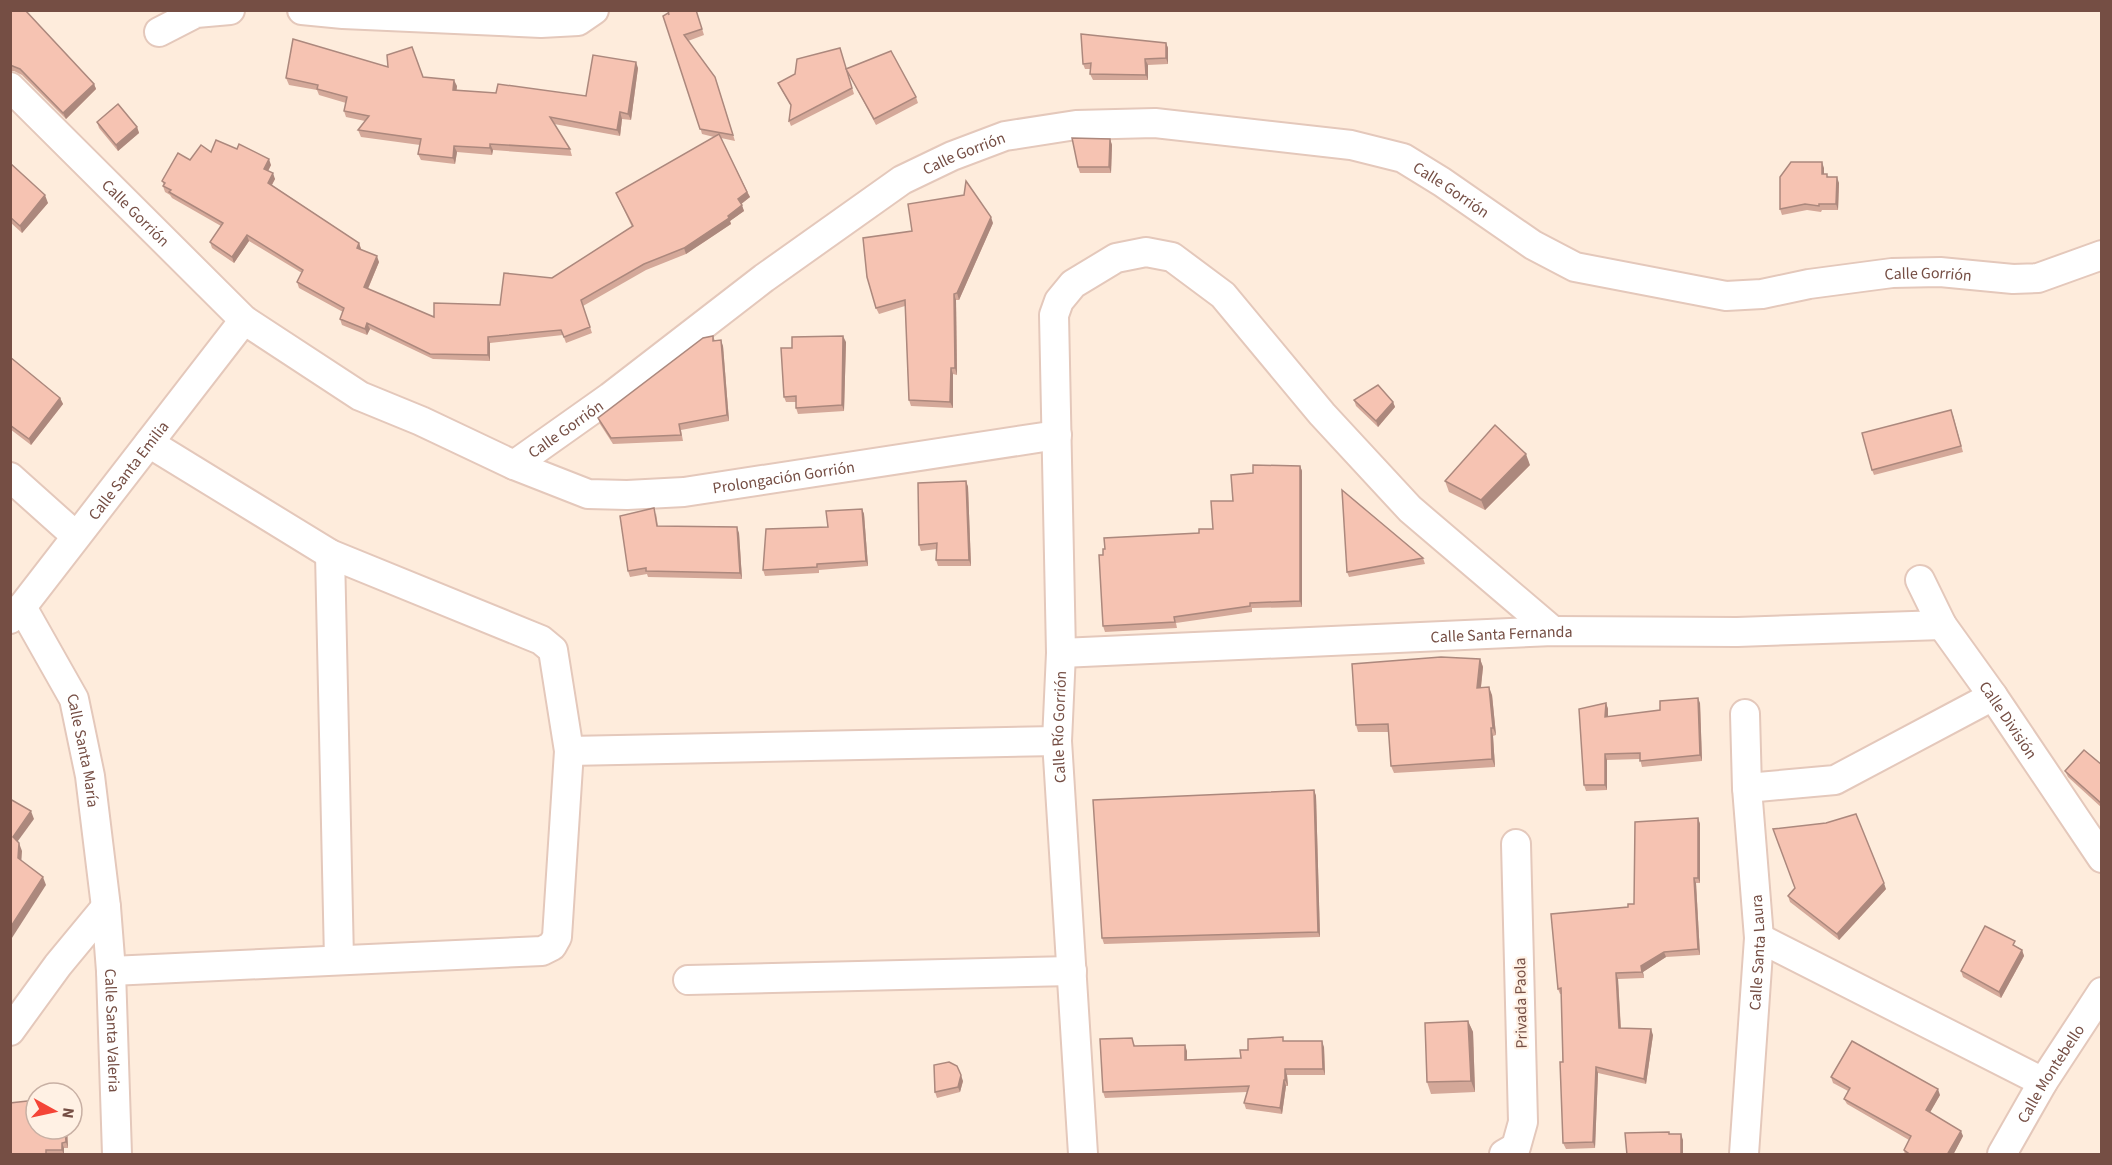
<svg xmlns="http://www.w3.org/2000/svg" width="2112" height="1165" font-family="'Source Sans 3',sans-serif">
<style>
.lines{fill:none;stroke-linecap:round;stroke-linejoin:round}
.street-casing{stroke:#e4c8bb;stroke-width:32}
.street{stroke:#fff;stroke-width:28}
.wall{fill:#d4a899}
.shaded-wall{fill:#ac887d}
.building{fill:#f6c3b2;stroke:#ac887d;stroke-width:1.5}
.labels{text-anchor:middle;stroke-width:4.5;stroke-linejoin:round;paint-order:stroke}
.street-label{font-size:16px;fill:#754e44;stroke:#fff1e4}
</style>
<rect width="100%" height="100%" fill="#feecdc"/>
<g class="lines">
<g class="street-casing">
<g id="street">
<polyline points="302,10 343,14 541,23 578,21 594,10"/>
<polyline points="159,32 196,13 230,10"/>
<path id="s1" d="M 10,87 L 244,320 L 360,396 L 421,421 L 514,465 L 588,494 L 627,495 L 684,492 L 1057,435"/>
<path id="s2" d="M 514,465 L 610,397 L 764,278 L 902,180 L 952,156 L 1005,136 L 1076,125 L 1155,123 L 1351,145 L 1403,158 L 1442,182 L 1533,245 L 1575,267 L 1726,296 L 1762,294 L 1809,284 L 1892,273 L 1940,272 L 2013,279 L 2038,278 L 2102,255"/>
<polyline points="10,477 76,536"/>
<polyline points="330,554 339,959"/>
<path id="s3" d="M 1920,580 L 1942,625 L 1993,696 L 2102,858"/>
<path id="s4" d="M 22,607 L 74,699 L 90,776 L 106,907 L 111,971 L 117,1154"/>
<path id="s5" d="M 10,619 L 22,607 L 244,320"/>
<path id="s6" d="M 1061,653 L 1553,631 L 1737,632 L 1942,625"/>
<polyline points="569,751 1057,741"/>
<polyline points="1747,788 1835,780 1993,696"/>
<polyline points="1759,938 2043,1082"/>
<polyline points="111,971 542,951 552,946 557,937 569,751 553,650 541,640 330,554 149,443"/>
<polyline points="688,980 1072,971"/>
<polyline points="10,1031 58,965 106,907"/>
<path id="s7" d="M 1083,1154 L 1057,741 L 1061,653 L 1054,315 L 1059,301 L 1073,284 L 1116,258 L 1146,252 L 1172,257 L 1223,295 L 1322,414 L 1410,509 L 1553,631"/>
<polyline points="1504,1154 1516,1147 1523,1122 1516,844"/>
<path id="s8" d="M 1744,1154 L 1759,938 L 1747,788 L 1745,714"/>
<path id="s9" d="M 2002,1154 L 2043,1082 L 2102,992"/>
</g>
</g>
<use href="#street" class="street"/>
</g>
<g class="wall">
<polygon points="10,10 94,84 96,89 66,119 22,75 14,71 10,71"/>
<polygon points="696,10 704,35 688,41 715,77 735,141 721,138 750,197 741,204 744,211 730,221 731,224 686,254 646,270 583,306 592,333 566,343 563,335 490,343 490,361 433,359 370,329 367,335 342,325 340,319 343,312 299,288 297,282 302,273 249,241 234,263 212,248 210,242 221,226 172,198 170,195 165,192 163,186 164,185 162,181 190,160 211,152 271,165 268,171 275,179 272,185 359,243 361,249 361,250 379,262 368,289 434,317 500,305 552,278 632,227 616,193 714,137 702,134 668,13"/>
<polygon points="1166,43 1168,48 1168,64 1148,65 1148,80 1093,80 1090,74 1090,69 1085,69 1083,64"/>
<polygon points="638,68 631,120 622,119 620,136 554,124 570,149 572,156 493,150 492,155 457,152 455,164 421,160 418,154 420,145 361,137 358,130 365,121 346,117 344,111 346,103 319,95 317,90 289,85 286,78 423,77 457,86 456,90 496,93 586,96"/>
<polygon points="846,69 916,97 918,103 876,125 847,71 854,94 791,126 789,121 791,106 781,89 778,83"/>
<polygon points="97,122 137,127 139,133 118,151 99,128"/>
<polygon points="1110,139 1112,145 1111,173 1080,173 1078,167"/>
<polygon points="10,163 48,203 22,233 10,222"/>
<polygon points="1824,168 1824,174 1839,183 1838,210 1822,210 1821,212 1807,210 1782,215 1780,209"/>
<polygon points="993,223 959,300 956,300 957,375 953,374 953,408 911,406 909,400 905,306 879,314 876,308"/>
<polygon points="713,336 715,341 723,346 729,421 681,430 683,441 613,444 600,424 598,418"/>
<polygon points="846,342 844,411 798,414 796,408 796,402 786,402 784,397 792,348"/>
<polygon points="10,357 60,398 63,404 31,445 10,429"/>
<polygon points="1354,400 1393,402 1395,407 1378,427 1356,406"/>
<polygon points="1953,415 1963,452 1874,475 1872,470"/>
<polygon points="1530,465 1485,510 1449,492 1445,481"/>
<polygon points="1300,466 1302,471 1302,607 1252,608 1252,612 1176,623 1177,628 1105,632 1103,626 1103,555 1213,529 1253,473"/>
<polygon points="966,481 968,487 971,566 938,566 936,560 937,549 921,551 919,545"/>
<polygon points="862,509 864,514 868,566 819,570 819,573 765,576 763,570 828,527"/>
<polygon points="656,513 658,526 739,533 742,579 648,577 647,574 630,577 628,571"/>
<polygon points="1423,558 1425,564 1349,577 1347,572"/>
<polygon points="1480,659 1483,667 1481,687 1492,695 1496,735 1493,736 1495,767 1394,773 1391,766 1389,732 1358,732 1356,725"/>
<polygon points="1606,703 1608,709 1608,717 1660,710 1700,703 1702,761 1642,767 1640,759 1607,760 1607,790 1586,791 1584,785"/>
<polygon points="2102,765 2102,808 2068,777 2065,771"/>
<polygon points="1314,790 1316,796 1320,937 1104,944 1102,938"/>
<polygon points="1698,818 1700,824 1700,883 1696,883 1700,955 1666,957 1643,972 1644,978 1618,979 1621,1028 1653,1035 1646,1084 1598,1073 1595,1148 1566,1149 1563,1143 1562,994 1560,994 1558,989 1628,907 1634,904"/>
<polygon points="1795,888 1886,889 1839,940 1790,902 1788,896"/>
<polygon points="2018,947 2022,950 2024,956 2001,998 1963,977 1961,971"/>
<polygon points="1468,1021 1473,1032 1475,1092 1431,1094 1427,1082"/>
<polygon points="1285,1041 1324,1047 1325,1075 1287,1075 1288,1086 1286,1086 1282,1114 1246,1109 1244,1103 1247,1092 1105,1098 1103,1092 1135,1044 1135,1046 1187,1051 1187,1060 1241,1058 1248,1050"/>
<polygon points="1831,1077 1940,1095 1930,1112 1963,1136 1953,1155 1905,1155 1904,1150 1909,1140 1847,1104 1844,1099 1848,1091 1833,1083"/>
<polygon points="963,1081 960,1092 937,1098 935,1092"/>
<polygon points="67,1129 68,1148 64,1148 64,1155 10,1155"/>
</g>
<g class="shaded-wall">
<polygon points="1166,43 1168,48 1168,64 1166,58"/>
<polygon points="1145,59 1148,65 1148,80 1146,75"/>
<polygon points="636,62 638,68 631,120 628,114"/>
<polygon points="454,80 457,86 456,96 453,90"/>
<polygon points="94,84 96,89 66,119 63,113"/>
<polygon points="620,112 622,119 620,136 617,130"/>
<polygon points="137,127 139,133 118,151 116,145"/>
<polygon points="1110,139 1112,145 1111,173 1109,167"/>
<polygon points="490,144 493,150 492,155 490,148"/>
<polygon points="454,146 457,152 455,164 453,158"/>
<polygon points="269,159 271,165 266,175 264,169"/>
<polygon points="1822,162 1824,168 1824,180 1822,174"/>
<polygon points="273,173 275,179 270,188 268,183"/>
<polygon points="1837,177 1839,183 1838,210 1836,204"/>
<polygon points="747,192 750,197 740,205 738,199"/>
<polygon points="45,195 48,203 22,233 20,226"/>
<polygon points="742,205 744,211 730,221 731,224 686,254 684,248"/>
<polygon points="991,217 993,223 959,300 957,293"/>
<polygon points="247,235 249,241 234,263 232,257"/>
<polygon points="359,243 361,249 359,254 357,248"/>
<polygon points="377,256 379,262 366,293 364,287"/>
<polygon points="954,294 956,300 957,375 955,368"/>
<polygon points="367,323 370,329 367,335 365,329"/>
<polygon points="843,336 846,342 844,411 842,405"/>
<polygon points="488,337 490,343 490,361 488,355"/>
<polygon points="721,340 723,346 729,421 727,415"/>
<polygon points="951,368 953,374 953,408 950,402"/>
<polygon points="60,398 63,404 31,445 29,439"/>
<polygon points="1393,402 1395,407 1378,427 1376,421"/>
<polygon points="1526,454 1530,465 1485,510 1481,500"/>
<polygon points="1300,466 1302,471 1302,607 1300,601"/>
<polygon points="966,481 968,487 971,566 969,560"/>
<polygon points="862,509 864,514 868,566 866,561"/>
<polygon points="737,527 739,533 742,579 740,573"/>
<polygon points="1480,659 1483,667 1480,695 1477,688"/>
<polygon points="1489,687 1492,695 1496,735 1493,728"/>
<polygon points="1698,698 1700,703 1702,761 1700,755"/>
<polygon points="1606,703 1608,709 1608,723 1605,717"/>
<polygon points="1491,728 1493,736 1495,767 1492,759"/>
<polygon points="1605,754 1607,760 1607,790 1605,785"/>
<polygon points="1314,790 1316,796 1320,937 1318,932"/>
<polygon points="31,811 34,819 15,845 13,837"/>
<polygon points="1698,818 1700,824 1700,883 1698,878"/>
<polygon points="19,843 22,851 21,866 18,858"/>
<polygon points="43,877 46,885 10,941 10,928"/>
<polygon points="1694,878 1696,883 1700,955 1698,949"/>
<polygon points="1884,883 1886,889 1839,940 1837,934"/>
<polygon points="2022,950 2024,956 2001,998 1999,992"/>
<polygon points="1664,952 1666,957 1643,972 1644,978 1642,972 1641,966"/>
<polygon points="1616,973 1618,979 1621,1034 1619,1028"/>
<polygon points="1468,1021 1473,1032 1475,1092 1471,1081"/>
<polygon points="1651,1029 1653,1035 1646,1084 1644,1079"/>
<polygon points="1322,1041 1324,1047 1325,1075 1323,1069"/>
<polygon points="1185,1045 1187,1051 1187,1066 1185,1060"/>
<polygon points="1596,1067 1598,1073 1595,1148 1593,1142"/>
<polygon points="1285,1069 1287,1075 1288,1086 1285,1080"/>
<polygon points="961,1075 963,1081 960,1092 958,1087"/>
<polygon points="1284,1080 1286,1086 1282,1114 1280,1108"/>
<polygon points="1938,1089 1940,1095 1928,1116 1926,1110"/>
<polygon points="65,1129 67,1129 68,1148 66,1142"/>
<polygon points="1961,1131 1963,1136 1953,1155 1947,1155"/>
<polygon points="1681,1134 1683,1140 1683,1155 1681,1155"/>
<polygon points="62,1143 64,1148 64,1155 62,1150"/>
</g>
<g class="building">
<polygon points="10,10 25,10 94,84 63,113 20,69 10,65"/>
<polygon points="668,10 696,10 702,29 684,35 715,77 733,135 700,129 663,16 668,13 669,15"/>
<polygon points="1081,34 1166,43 1166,58 1145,59 1146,75 1090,74 1091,63 1083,64"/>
<polygon points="293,39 388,67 387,55 412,47 423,77 454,80 453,90 496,93 498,84 586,96 593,55 636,62 628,114 620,112 617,130 550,117 570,149 490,144 490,148 454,146 453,158 418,154 421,139 358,130 369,116 344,111 347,97 317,89 318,85 286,78"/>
<polygon points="840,48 852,88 789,121 791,105 778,83 795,74 797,59"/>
<polygon points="891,51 916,97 874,119 846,69"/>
<polygon points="118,104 137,127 116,145 97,122"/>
<polygon points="719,134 747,192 738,199 742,205 728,216 729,218 684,248 644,264 581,300 590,327 564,337 561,330 488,337 488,355 430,354 367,323 365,329 340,319 344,308 297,282 303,270 247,235 232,257 210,242 223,223 169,192 171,190 163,186 165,183 162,181 178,153 190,160 201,145 211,152 216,140 237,149 239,144 269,159 264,169 273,173 268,183 359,243 357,248 377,256 364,287 434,317 434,303 500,305 504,273 552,278 633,226 616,193"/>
<polygon points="1072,138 1110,139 1109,167 1078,167"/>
<polygon points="1791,162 1822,162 1822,174 1827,174 1827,177 1837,177 1836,204 1819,204 1819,206 1805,204 1780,209 1780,177"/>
<polygon points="10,163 45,195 20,226 10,217"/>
<polygon points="966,181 991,217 957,293 954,294 955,368 951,368 950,402 909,400 905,300 876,308 867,277 863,238 912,231 908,204 964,195"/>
<polygon points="713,336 713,341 721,340 727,415 679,424 681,435 611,438 598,418 703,338"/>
<polygon points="843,336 842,405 796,408 796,396 784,397 781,348 792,348 792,337"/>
<polygon points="10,357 60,398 29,439 10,425"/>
<polygon points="1378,385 1393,402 1376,421 1354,400"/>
<polygon points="1951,410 1961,446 1872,470 1862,433"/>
<polygon points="1495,425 1526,454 1481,500 1445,481"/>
<polygon points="1253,465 1300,466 1300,601 1250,603 1250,606 1174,617 1175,622 1103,626 1099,555 1103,555 1103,549 1105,549 1104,538 1199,533 1199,529 1213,529 1211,501 1233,501 1231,475 1253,473"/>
<polygon points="966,481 969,560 936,560 937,543 919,545 918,483"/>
<polygon points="1342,490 1367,511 1423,558 1347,572"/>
<polygon points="654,508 657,526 737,527 740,573 646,571 646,568 628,571 620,516"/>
<polygon points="862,509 866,561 817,564 817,567 763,570 766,529 828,527 826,511"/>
<polygon points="1441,657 1480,659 1477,688 1489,687 1493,728 1491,728 1492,759 1391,766 1388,724 1356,725 1352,664"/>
<polygon points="1698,698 1700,755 1640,761 1640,753 1605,754 1605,785 1584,785 1579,709 1606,703 1605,717 1660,710 1660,701"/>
<polygon points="2084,750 2102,765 2101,803 2065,771"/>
<polygon points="1314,790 1318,932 1102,938 1093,800"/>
<polygon points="10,799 31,811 13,837 19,843 18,858 43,877 10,928"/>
<polygon points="1856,814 1884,883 1837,934 1788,896 1795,888 1773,829 1826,823"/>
<polygon points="1698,818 1698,878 1694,878 1698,949 1664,952 1641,966 1642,972 1616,973 1619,1028 1651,1029 1644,1079 1596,1067 1593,1142 1563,1143 1560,1062 1563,1062 1561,988 1558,989 1551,914 1628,907 1628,904 1634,904 1635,822"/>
<polygon points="1985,926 2015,941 2013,945 2022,950 1999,992 1961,971"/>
<polygon points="1468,1021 1471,1081 1427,1082 1425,1023"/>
<polygon points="1283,1037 1283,1041 1322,1041 1323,1069 1285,1069 1285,1080 1284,1080 1280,1108 1244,1103 1249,1086 1103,1092 1100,1039 1132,1038 1134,1046 1185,1045 1185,1060 1241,1058 1240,1050 1248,1050 1248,1039"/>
<polygon points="1852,1041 1938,1089 1926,1110 1961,1131 1947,1155 1911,1155 1904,1150 1911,1136 1844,1099 1850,1088 1831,1077"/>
<polygon points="949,1062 957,1066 961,1075 958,1087 935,1092 934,1065"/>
<polygon points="36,1100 36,1129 65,1129 66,1142 62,1143 62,1150 46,1150 46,1155 10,1155 10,1103"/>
<polygon points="1669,1132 1669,1134 1681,1134 1681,1155 1627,1155 1625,1133"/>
</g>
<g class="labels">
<g class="street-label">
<text dy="6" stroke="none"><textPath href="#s2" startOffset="549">Calle Gorrión</textPath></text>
<text dy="6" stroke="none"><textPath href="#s2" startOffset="1053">Calle Gorrión</textPath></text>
<text dy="6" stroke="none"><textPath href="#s1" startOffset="178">Calle Gorrión</textPath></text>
<text dy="6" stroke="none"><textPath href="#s2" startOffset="1557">Calle Gorrión</textPath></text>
<text dy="6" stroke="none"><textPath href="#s2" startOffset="63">Calle Gorrión</textPath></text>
<text dy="6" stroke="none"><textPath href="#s5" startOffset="190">Calle Santa Emilia</textPath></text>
<text dy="6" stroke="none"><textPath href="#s1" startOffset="914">Prolongación Gorrión</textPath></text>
<text dy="6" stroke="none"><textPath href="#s6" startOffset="441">Calle Santa Fernanda</textPath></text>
<text dy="6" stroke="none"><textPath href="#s3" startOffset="166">Calle División</textPath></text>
<text dy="6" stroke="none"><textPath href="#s7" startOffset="428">Calle Río Gorrión</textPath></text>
<text dy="6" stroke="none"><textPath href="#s4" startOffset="158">Calle Santa María</textPath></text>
<text dy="6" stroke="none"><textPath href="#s8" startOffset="202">Calle Santa Laura</textPath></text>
<text transform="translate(1520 1003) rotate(-91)" y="6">Privada Paola</text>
<text dy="6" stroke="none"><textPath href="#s4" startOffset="440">Calle Santa Valeria</textPath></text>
<text dy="6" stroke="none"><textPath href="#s9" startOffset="94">Calle Montebello</textPath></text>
</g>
</g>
<rect width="2112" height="1165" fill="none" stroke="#754e44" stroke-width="24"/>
<g transform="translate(54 1111) rotate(98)"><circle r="28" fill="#fff1e4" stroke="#c8b0a4" stroke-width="1.5"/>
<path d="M0-4.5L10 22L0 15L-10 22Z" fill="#f44436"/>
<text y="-9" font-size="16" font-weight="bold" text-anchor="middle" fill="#754e44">N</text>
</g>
</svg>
